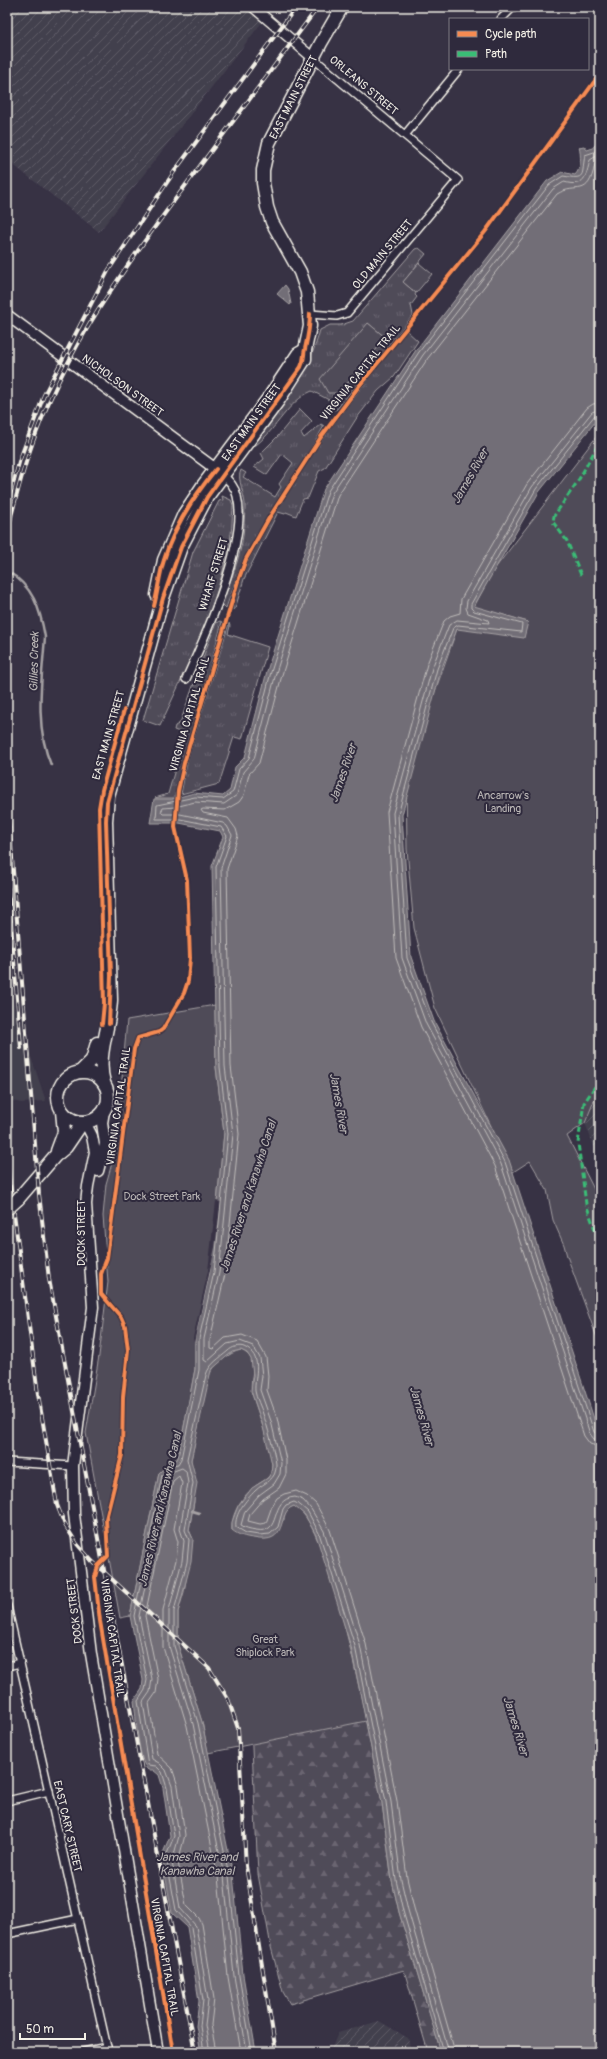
<svg xmlns="http://www.w3.org/2000/svg" width="607" height="2059" font-family="Pangolin,sans-serif">
<style>
.built{fill:#433f4e}
.industrial{fill:url(#industrial-furrows)}
.grass{fill:url(#grass-tufts);stroke:#a29ea0;fill-rule:evenodd}
.forest{fill:url(#forest-firs);stroke:#a29ea0}
.park{fill:#504b59;stroke:#a29ea0}
.water{fill:#726e77;stroke:#a6a2a4}
.pier{fill:#373244}
.lines{fill:none;stroke-linecap:round;stroke-linejoin:round}
.shore{stroke:#c0bdbb;stroke-width:1}
.stream{stroke:#a6a2a4;stroke-width:2.5}
.minor-casing{stroke:#f4f1e8;stroke-width:10}
.tertiary-casing{stroke:#f4f1e8;stroke-width:12}
.secondary-casing{stroke:#f4f1e8;stroke-width:13}
.primary-casing{stroke:#f4f1e8;stroke-width:15}
.minor{stroke:#2f2a3d;stroke-width:7}
.tertiary{stroke:#2f2a3d;stroke-width:9}
.secondary{stroke:#2f2a3d;stroke-width:10}
.primary{stroke:#2f2a3d;stroke-width:12}
.rail-casing{stroke:#f4f1e8;stroke-width:4}
.rail{stroke:#2f2a3d;stroke-width:2.5;stroke-dasharray:8;stroke-linecap:butt}
.primary-bridge-casing{stroke:#f4f1e8;stroke-width:15;stroke-linecap:butt}
.primary-bridge{stroke:#2f2a3d;stroke-width:12}
.quiet{stroke:#3abd76;stroke-width:3;stroke-dasharray:6 3;stroke-linecap:butt}
.cycleway-casing{stroke:#2f2a3d;stroke-width:6}
.cycleway{stroke:#f68b52;stroke-width:4}
.labels{text-anchor:middle;stroke-width:4;stroke-linejoin:round;paint-order:stroke}
.street-label{font-size:11px;fill:#f4f1e8;stroke:#2f2a3d}
.park-label{font-size:11px;fill:#bbb7b6;stroke:#2f2a3d}
.water-label{font-size:12px;font-style:italic;fill:#bab6b5;stroke:#2f2a3d}
</style>
<defs>
<pattern id="industrial-furrows" width="10" height="10" patternUnits="userSpaceOnUse"><rect width="10" height="10" fill="#433f4e"/><path d="M-1 1l2-2M0 10L10 0M9 11l2-2" fill="none" stroke="#5f5b68"/></pattern>
<pattern id="grass-tufts" width="24" height="20" patternUnits="userSpaceOnUse"><rect width="24" height="20" fill="#504b59"/><path d="M3 7l-1-3M5 7V3M7 7l1-3M15 17l-1-3M17 17v-4M19 17l1-3" fill="none" stroke="#6a6571"/></pattern>
<pattern id="forest-firs" width="22" height="20" patternUnits="userSpaceOnUse"><rect width="22" height="20" fill="#504b59"/><path d="M5 1l3.5 6h-7zM16 11l3.5 6h-7z" fill="#6a6571"/></pattern>
</defs>
<rect width="100%" height="100%" fill="#373244"/>
<filter id="ink" filterUnits="userSpaceOnUse"><feTurbulence type="fractalNoise" baseFrequency=".025" numOctaves="2"/><feDisplacementMap in="SourceGraphic" scale="8" xChannelSelector="R" yChannelSelector="G"/><feConvolveMatrix kernelMatrix="1 2 1 2 8 2 1 2 1" color-interpolation-filters="sRGB"/></filter>
<g filter="url(#ink)">
<polygon class="built" points="7,986 46,1101 21,1103 13,1101 7,1096"/>
<g class="industrial">
<polygon points="7,7 246,7 263,21 99,232 7,160"/>
<polygon points="600,1086 600,1162 585,1123"/>
<polygon points="379,2021 408,2038 411,2052 330,2052 338,2033"/>
</g>
<g class="grass">
<path d="M 419,248 L 426,254 L 403,282 L 416,293 L 415,295 L 417,297 L 411,305 L 413,315 L 337,409 L 334,410 L 329,400 L 312,391 C 288,401 277,429 256,445 L 257,441 C 283,405 309,373 320,330 L 330,325 L 341,325 L 353,321 L 415,249 ZM 368,323 L 386,338 L 339,393 Z"/>
<path d="M 407,331 L 418,341 L 394,377 L 378,391 L 356,419 L 325,468 L 319,471 L 308,498 L 303,499 L 296,516 L 286,512 L 285,514 L 278,512 L 244,579 L 235,609 L 233,610 C 234,585 249,558 261,537 C 303,460 352,398 407,331 Z"/>
<path d="M 300,409 L 312,421 L 301,433 L 304,438 L 321,424 L 324,426 L 239,571 L 226,608 L 222,604 C 228,586 236,569 240,551 C 244,537 244,523 245,508 C 246,496 236,479 241,470 L 246,473 L 243,477 L 275,497 L 281,487 L 279,484 L 293,463 L 282,454 L 267,475 L 254,467 L 264,459 L 261,453 L 278,436 Z"/>
<path d="M 222,496 L 231,500 L 233,505 C 232,520 232,536 228,550 C 215,612 186,669 160,726 L 143,720 L 193,552 L 219,501 L 223,500 Z"/>
<path d="M 220,621 L 222,622 L 174,798 L 155,798 L 168,794 L 185,734 L 174,730 L 175,726 L 180,723 C 192,690 203,656 216,623 Z"/>
<polygon points="229,623 230,626 228,634 268,647 242,739 234,737 219,784 181,794 188,758"/>
</g>
<polygon class="forest" points="194,1502 316,1535 351,1647 382,1803 392,1881 399,1912 441,2052 428,2052 404,1970 290,2004 283,1992 271,1947 258,1874 251,1727 189,1530"/>
<g class="park">
<polygon points="419,263 432,274 416,293 403,282"/>
<polygon points="368,323 386,338 339,393 328,393 320,379"/>
<polygon points="600,432 600,1086 585,1123 567,1136 600,1201 600,1346 567,1256 564,1245 553,1220 547,1190 530,1161 513,1172 435,1008 414,928 407,849 406,774 457,629 528,622 474,607 493,571"/>
<polygon points="215,1005 216,1067 224,1133 210,1272 195,1338 195,1369 178,1458 159,1473 130,1616 120,1618 86,1433 99,1356 108,1282 103,1216 106,1184 116,1149 127,1020"/>
<path d="M 241,1350 C 262,1360 248,1377 252,1393 C 256,1410 276,1456 271,1472 C 269,1480 259,1482 253,1488 C 241,1498 231,1514 232,1530 L 284,1520 C 285,1512 286,1509 294,1506 C 325,1518 359,1686 366,1721 L 208,1753 L 202,1722 L 178,1645 L 178,1612 L 184,1592 L 193,1539 L 189,1530 L 194,1502 L 191,1460 L 209,1376 C 213,1365 230,1352 241,1350 Z"/>
</g>
<g class="water">
<path d="M 600,134 L 600,416 L 539,492 L 474,606 L 528,622 L 524,638 L 457,629 L 441,670 L 402,815 L 411,957 L 434,1021 L 509,1160 L 600,1437 L 600,2052 L 441,2052 L 399,1912 L 392,1881 L 382,1803 L 351,1647 L 316,1535 L 305,1515 L 294,1506 C 275,1512 291,1546 253,1538 C 245,1537 238,1535 232,1530 L 232,1522 L 238,1506 L 252,1488 L 268,1478 L 271,1473 L 272,1464 L 262,1423 L 251,1391 L 253,1375 L 251,1359 L 247,1353 L 241,1350 L 232,1352 L 211,1370 L 191,1460 L 197,1483 L 189,1530 L 193,1539 L 191,1562 L 178,1612 L 178,1645 L 202,1722 L 233,1875 L 243,1975 L 256,2052 L 201,2052 L 196,2026 L 199,2001 L 187,1927 L 172,1913 L 163,1862 L 163,1853 L 170,1836 L 163,1788 L 159,1775 L 153,1770 L 148,1770 C 138,1761 136,1715 134,1701 L 142,1689 L 143,1680 L 130,1616 L 159,1473 L 171,1461 L 176,1461 L 178,1458 L 195,1369 L 195,1338 L 210,1272 L 224,1133 L 216,1067 L 212,866 L 223,837 L 220,831 L 179,823 L 150,823 L 154,799 L 172,799 L 194,793 L 223,796 L 230,790 L 235,767 L 245,757 L 267,671 L 324,489 L 416,350 L 547,181 L 562,172 L 575,175 C 582,168 581,155 579,147 L 584,146 L 587,150 C 596,148 597,142 600,134 Z"/>
<polygon points="285,285 288,289 291,304 290,305 277,294"/>
</g>
<polygon class="pier" points="216,1201 221,1202 215,1247 194,1343 193,1338 208,1271"/>
<g class="lines">
<g class="shore">
<polyline points="600,403 593,404 587,408 527,484 461,599 460,613 450,616 444,621 427,664 387,812 396,958 421,1027 495,1166 584,1436 590,1444 600,1447"/>
<polyline points="600,409 592,412 532,487 467,601 466,608 468,613 488,620 489,623 457,620 449,625 432,668 393,813 402,958 426,1024 501,1164 590,1434 594,1439 600,1441"/>
<polyline points="600,414 595,415 536,489 471,604 471,608 474,611 522,624 521,632 458,625 453,628 437,669 398,815 407,958 431,1022 505,1162 594,1432 600,1436"/>
<path d="M 204,2052 L 200,2026 L 203,2000 L 191,1927 L 176,1910 L 167,1862 L 167,1854 L 174,1836 L 167,1788 L 162,1772 L 156,1766 L 148,1765 L 138,1701 L 145,1690 L 147,1680 L 134,1616 L 162,1475 L 172,1465 L 178,1464 L 181,1459 L 199,1370 L 199,1339 L 214,1272 L 228,1134 L 220,1067 L 216,867 L 227,836 L 221,827 L 180,819 L 156,819 L 157,805 L 195,797 L 223,799 L 233,792 L 239,769 L 249,758 L 271,672 L 328,491 L 419,352 L 549,185 L 563,176 C 587,180 581,176 585,155 L 594,152 L 600,145"/>
<polyline points="210,2052 205,2025 208,2000 196,1926 180,1908 172,1862 179,1836 172,1786 166,1770 159,1763 152,1759 143,1702 150,1692 152,1679 139,1616 167,1478 174,1471 182,1468 186,1471 188,1483 180,1529 184,1541 182,1561 169,1610 169,1646 193,1724 224,1876 234,1976 247,2052"/>
<polyline points="216,2052 211,2025 214,1999 202,1924 199,1918 186,1905 178,1862 185,1835 178,1786 172,1768 157,1754 149,1703 156,1693 158,1679 145,1616 173,1481 179,1476 182,1483 174,1529 178,1542 176,1560 163,1610 163,1647 187,1726 218,1877 228,1977 241,2052"/>
<path d="M 252,2052 L 239,1976 L 229,1876 L 198,1723 L 174,1646 L 174,1611 L 187,1562 L 189,1540 L 185,1530 L 193,1483 L 187,1459 L 206,1375 C 209,1364 220,1358 228,1351 C 232,1347 239,1345 244,1347 C 264,1356 254,1376 255,1391 C 256,1398 261,1407 263,1414 C 267,1424 275,1454 276,1464 C 277,1481 265,1481 255,1491 C 246,1500 234,1514 236,1527 L 246,1533 L 259,1535 L 270,1534 L 278,1527 L 283,1509 L 286,1505 L 294,1502 L 300,1505 L 308,1512 L 319,1533 L 355,1646 L 386,1802 L 396,1880 L 403,1911 L 444,2052"/>
<path d="M 449,2052 L 408,1910 L 401,1880 L 391,1802 L 360,1645 L 324,1531 L 311,1509 L 303,1500 L 295,1497 C 267,1499 284,1535 256,1530 C 250,1529 245,1528 241,1525 L 245,1511 L 259,1495 L 274,1484 L 280,1474 L 281,1463 L 271,1421 L 260,1390 L 262,1376 L 260,1358 L 253,1346 L 240,1341 L 227,1344 L 207,1362 L 204,1360 L 204,1339 L 219,1273 L 233,1134 L 225,1066 L 221,868 L 232,835 L 227,826 L 223,823 L 180,814 L 163,814 L 161,812 L 163,808 L 175,807 L 195,802 L 224,804 L 237,795 L 243,772 L 254,759 L 276,673 L 332,493 L 423,355 L 553,189 L 564,182 C 585,188 586,176 590,160 L 600,154"/>
<path d="M 455,2052 L 414,1908 L 407,1878 L 397,1801 L 366,1644 L 330,1530 L 316,1504 L 307,1496 L 296,1491 L 284,1494 L 277,1498 L 272,1506 L 266,1523 L 260,1524 L 248,1521 L 250,1514 L 263,1499 L 279,1488 L 286,1474 L 286,1460 L 277,1418 L 267,1390 L 268,1376 L 266,1357 L 257,1341 L 242,1335 L 225,1338 L 213,1349 L 210,1348 L 210,1340 L 225,1274 L 239,1134 L 231,1066 L 227,869 L 238,836 L 236,829 L 228,818 L 203,813 L 201,810 L 203,809 L 225,810 L 239,802 L 244,795 L 249,774 L 259,763 L 282,675 L 338,495 L 428,358 L 557,194 C 577,182 588,200 595,164 L 600,162"/>
</g>
<g class="stream">
<path d="M 7,571 C 33,586 40,608 45,637 C 42,679 34,725 51,765"/>
<polyline points="192,1511 199,1513"/>
</g>
<g class="minor-casing">
<g id="minor">
<polyline points="501,19 513,7"/>
<polyline points="405,135 459,69"/>
<polyline points="310,314 337,316 347,313 458,180 313,58"/>
<path d="M 186,679 C 205,637 249,540 237,496 C 235,487 230,482 224,476"/>
<polyline points="7,1462 73,1466"/>
<polyline points="7,1606 108,2052"/>
<polyline points="7,1666 20,1663"/>
<polyline points="7,1801 49,1791"/>
<polyline points="7,1934 78,1919"/>
<polyline points="83,2052 107,2047"/>
</g>
</g>
<g class="tertiary-casing">
<polyline id="tertiary" points="253,7 313,58"/>
</g>
<g class="secondary-casing">
<g id="secondary">
<polyline points="7,315 221,473"/>
<polyline points="85,1122 92,1136 95,1152 88,1186 86,1204 93,1307 73,1466 74,1514 91,1654 158,2052"/>
<polyline points="98,1171 105,1144 102,1123 104,1111"/>
</g>
</g>
<g class="primary-casing">
<g id="primary">
<polyline points="157,595 164,560 184,514 204,484 270,396 298,354 305,350"/>
<circle cx="83" cy="1097" r="25"/>
<polyline points="80,1072 92,1060 97,1043"/>
<path d="M 104,1083 C 96,1056 110,1028 111,1000 L 106,821 L 108,796 L 163,598 L 181,547 L 207,497 L 278,401 L 305,359 L 305,350 L 310,326 L 307,292 L 300,272 L 272,222 L 267,207 L 263,183 L 263,170 L 269,143 L 321,43 L 342,7"/>
<polyline points="57,1151 64,1132 62,1111"/>
<polyline points="18,1199 55,1156 66,1147 83,1122"/>
</g>
</g>
<use href="#minor" class="minor"/>
<use href="#tertiary" class="tertiary"/>
<use href="#secondary" class="secondary"/>
<use href="#primary" class="primary"/>
<g class="rail-casing">
<g id="rail">
<polyline points="7,506 20,459 44,395 108,271 174,172 296,7"/>
<path d="M 7,537 C 10,517 16,498 21,479 C 53,365 118,276 188,182 C 231,124 275,65 318,7"/>
<polyline points="7,796 39,1194 49,1279 195,2052"/>
<polyline points="7,874 21,1048"/>
<polyline points="7,1161 38,1394 57,1505 65,1525 77,1544 92,1561 209,1668 228,1699 238,1728 246,1866 276,2052"/>
</g>
</g>
<use href="#rail" class="rail"/>
<g class="primary-bridge-casing">
<polyline id="primary-bridge" points="7,1209 18,1199"/>
</g>
<use href="#primary-bridge" class="primary-bridge"/>
<g class="quiet">
<polyline points="581,575 567,541 553,522 554,516 578,481 600,441"/>
<polyline points="600,1079 584,1103 578,1143 586,1204 600,1244"/>
</g>
<g class="cycleway-casing">
<g id="cycleway">
<path d="M 154,606 C 158,591 159,575 164,560 C 174,526 193,497 216,469"/>
<polyline points="102,1024 104,1003 99,808 102,790 124,710"/>
<path d="M 109,1024 L 111,976 L 106,821 L 107,802 L 163,598 L 181,547 L 207,497 L 301,367 C 305,359 303,356 305,349 C 308,336 310,326 310,314"/>
<polyline points="173,2052 100,1621 95,1577 98,1566 108,1556 106,1519 122,1455 123,1397 128,1350 125,1326 121,1317 101,1294 101,1274 107,1258 134,1049 138,1038 159,1032 163,1029 184,993 188,981 190,958 187,880 175,827 178,791 184,763 238,581 246,559 269,518 321,437 359,386 485,232 600,74"/>
</g>
</g>
<use href="#cycleway" class="cycleway"/>
</g>
</g>
<g class="labels">
<g class="street-label">
<text transform="translate(364 85) rotate(40)" y="4">ORLEANS STREET</text>
<text transform="translate(293 97) rotate(-63)" y="4">EAST MAIN STREET</text>
<text transform="translate(382 254) rotate(-50)" y="4">OLD MAIN STREET</text>
<text transform="translate(360 372) rotate(-51)" y="4">VIRGINIA CAPITAL TRAIL</text>
<text transform="translate(123 385) rotate(36)" y="4">NICHOLSON STREET</text>
<text transform="translate(251 422) rotate(-54)" y="4">EAST MAIN STREET</text>
<text transform="translate(213 574) rotate(-73)" y="4">WHARF STREET</text>
<text transform="translate(189 714) rotate(-74)" y="4">VIRGINIA CAPITAL TRAIL</text>
<text transform="translate(108 735) rotate(-74)" y="4">EAST MAIN STREET</text>
<text transform="translate(118 1106) rotate(-82)" y="4">VIRGINIA CAPITAL TRAIL</text>
<text transform="translate(81 1233) rotate(-90)" y="4">DOCK STREET</text>
<text transform="translate(74 1611) rotate(-97)" y="4">DOCK STREET</text>
<text transform="translate(113 1638) rotate(82)" y="4">VIRGINIA CAPITAL TRAIL</text>
<text transform="translate(68 1826) rotate(77)" y="4">EAST CARY STREET</text>
<text transform="translate(165 1957) rotate(80)" y="4">VIRGINIA CAPITAL TRAIL</text>
</g>
<g class="park-label">
<text x="503" y="799">Ancarrow's<tspan x="503" dy="13">Landing</tspan></text>
<text x="162" y="1200">Dock Street Park</text>
<text x="265" y="1643">Great<tspan x="265" dy="13">Shiplock Park</tspan></text>
</g>
<g class="water-label">
<text transform="translate(470 476) rotate(-60)" y="4">James River</text>
<text transform="translate(34 662) rotate(-89)" y="4">Gillies Creek</text>
<text transform="translate(343 773) rotate(-71)" y="4">James River</text>
<text transform="translate(339 1103) rotate(80)" y="4">James River</text>
<text transform="translate(248 1196) rotate(-72)" y="4">James River and Kanawha Canal</text>
<text transform="translate(422 1416) rotate(74)" y="4">James River</text>
<text transform="translate(160 1509) rotate(-77)" y="4">James River and Kanawha Canal</text>
<text transform="translate(516 1726) rotate(73)" y="4">James River</text>
<text x="197" y="1861">James River and<tspan x="197" dy="14">Kanawha Canal</tspan></text>
</g>
</g>
<rect width="607" height="2059" fill="none" stroke="#2f2a3d" stroke-width="24"/>
<rect x="12" y="12" width="583" height="2035" fill="none" stroke="#f4f1e8" stroke-width="1.5" filter="url(#ink)"/>
<rect x="449" y="18" width="140" height="52" fill="#2f2a3d" stroke="#7e7a81"/>
<rect x="457" y="31" width="20" height="6" fill="#f68b52" stroke="#7e7a81"/>
<text x="485" y="38" font-size="12" fill="#f4f1e8">Cycle path</text>
<rect x="457" y="51" width="20" height="6" fill="#3abd76" stroke="#7e7a81"/>
<text x="485" y="58" font-size="12" fill="#f4f1e8">Path</text>
<path d="M20 2033v6h65v-6" fill="none" stroke="#f4f1e8" stroke-width="2"/>
<text x="26" y="2033" font-size="12" fill="#f4f1e8" stroke="#2f2a3d" stroke-width="3" paint-order="stroke">50 m</text>
</svg>
